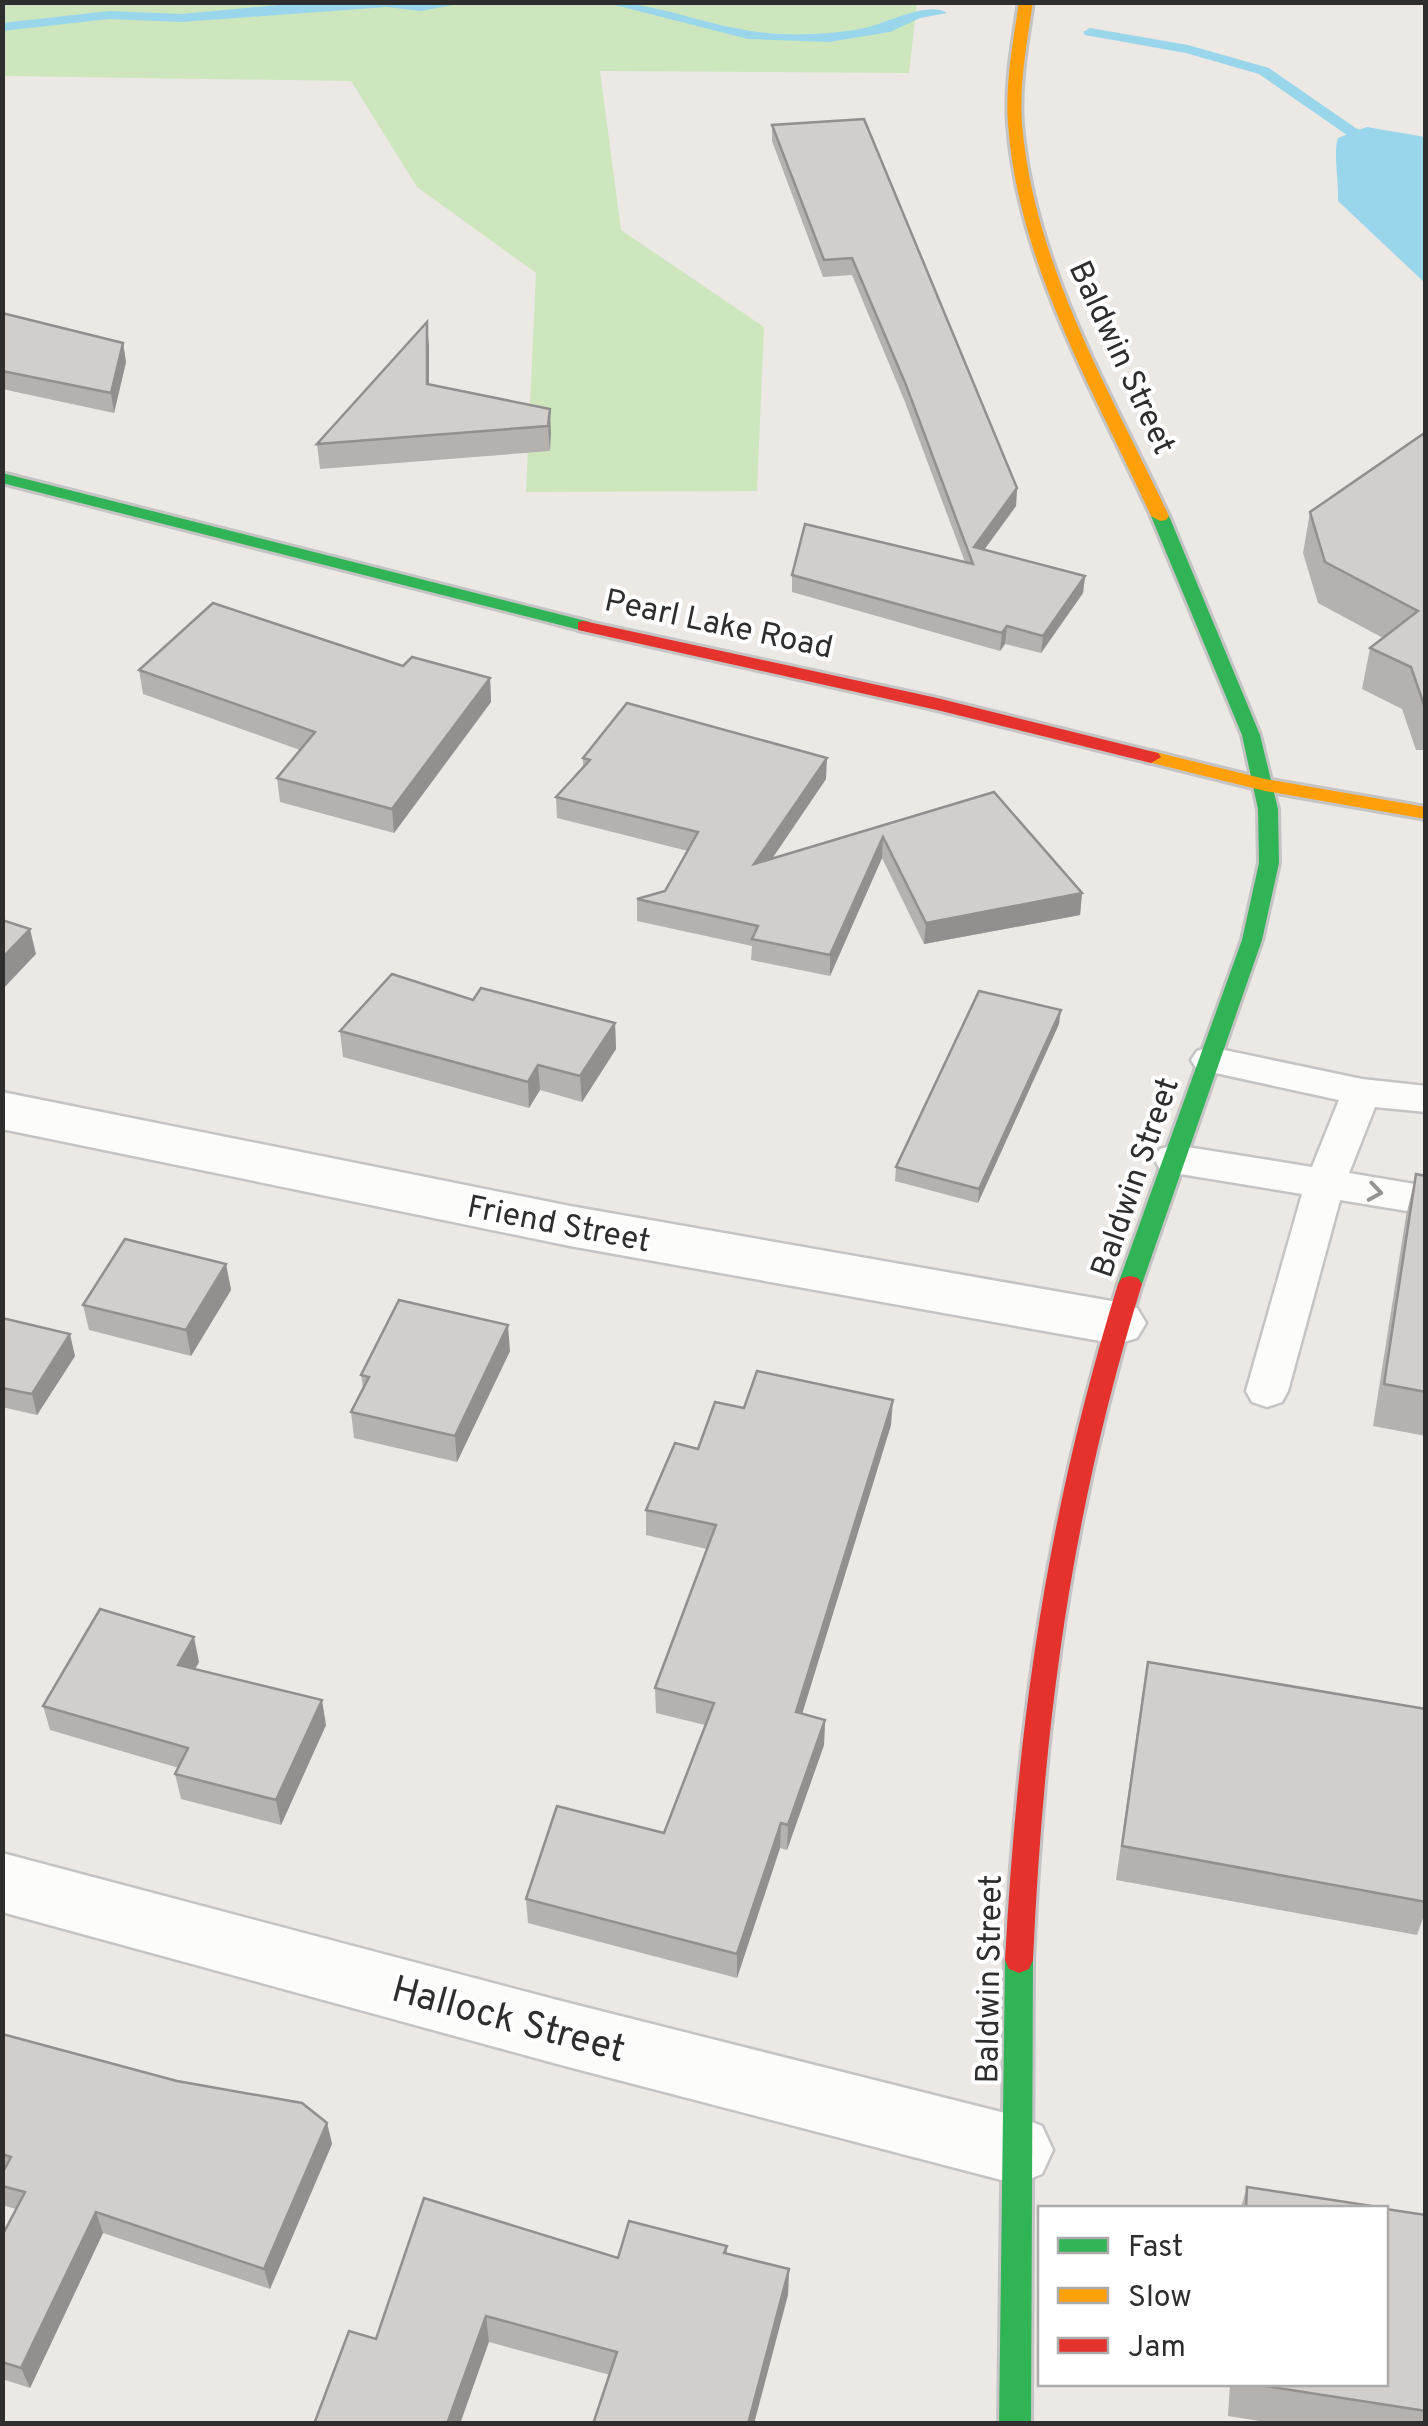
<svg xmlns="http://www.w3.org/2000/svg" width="1428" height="2426" font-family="Overpass,sans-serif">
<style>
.green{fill:#cee6be}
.water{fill:#99d6ec}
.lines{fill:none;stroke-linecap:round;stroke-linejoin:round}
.stream{fill:#99d6ec;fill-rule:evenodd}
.lane-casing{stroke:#c5c4c5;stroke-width:5}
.street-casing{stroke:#c5c4c5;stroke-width:5}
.fast-casing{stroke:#c5c4c5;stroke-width:6}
.slow-casing{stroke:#c5c4c5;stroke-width:6}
.jam-casing{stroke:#c5c4c5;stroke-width:6}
.lane{fill:#fcfcfb;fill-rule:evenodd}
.street{fill:#fcfcfb;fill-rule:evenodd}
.fast{fill:#30b455;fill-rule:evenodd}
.slow{fill:#ff9f0a;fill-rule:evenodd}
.jam{fill:#e5322d;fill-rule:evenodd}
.wall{fill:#b4b1af}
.shaded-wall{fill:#92908e}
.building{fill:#d1cecb;stroke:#92908e;stroke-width:2.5}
.oneway{stroke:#959594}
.labels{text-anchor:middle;stroke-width:8;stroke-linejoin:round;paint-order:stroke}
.street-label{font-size:32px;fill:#2e2e2e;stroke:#fff}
.near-street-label{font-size:38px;fill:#2e2e2e;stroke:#fff}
</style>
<rect width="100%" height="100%" fill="#ece8e4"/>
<polygon class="green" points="3,3 917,3 909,73 600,71 621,230 764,327 757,491 526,492 536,273 417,187 351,81 3,76"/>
<path class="water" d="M 1367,127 L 1425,137 L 1425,283 L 1338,201 C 1339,184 1333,150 1338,138 Z"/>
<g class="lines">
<g class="stream">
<polygon points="469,2 421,11 387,7 181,22 109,19 2,31 2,23 109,11 181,14 289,4"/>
<path d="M 603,2 C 652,2 697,22 745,30 C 782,37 824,35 860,29 C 885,25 927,0 947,13 L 920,18 L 890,32 L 829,42 L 748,39 Z"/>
<polygon points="1090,28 1188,45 1269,68 1357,129 1419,141 1426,145 1426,155 1410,148 1347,135 1259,74 1186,53 1085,35 1083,32"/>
</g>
<g class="lane-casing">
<polygon id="lane" points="1210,1047 1362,1079 1426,1086 1426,1112 1375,1107 1349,1173 1426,1186 1426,1214 1340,1200 1288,1391 1282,1402 1267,1407 1252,1402 1246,1391 1302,1194 1174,1173 1160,1169 1154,1159 1160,1149 1174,1145 1312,1167 1339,1100 1197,1069 1191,1060 1197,1051"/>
</g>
<g class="street-casing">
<g id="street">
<polygon points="2,1092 570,1206 1117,1302 1137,1308 1146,1323 1137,1338 1117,1344 570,1246 2,1129"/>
<polygon points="2,1853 561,2001 1017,2116 1042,2126 1053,2150 1042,2174 1017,2184 561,2065 2,1912"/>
</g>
</g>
<g class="fast-casing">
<g id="fast">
<polygon points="2,473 590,622 593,626 584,631 2,483"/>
<polygon points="1160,511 1169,516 1260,735 1278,809 1279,863 1262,940 1142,1284 1138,1290 1122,1290 1118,1284 1242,940 1259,863 1258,809 1242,735 1151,516"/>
<polygon points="1019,1947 1029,1951 1033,1960 1031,2424 999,2424 1005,1960 1009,1951"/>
</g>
</g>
<g class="slow-casing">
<g id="slow">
<path d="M 1019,2 L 1033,2 C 1027,42 1019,84 1022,124 C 1034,265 1110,391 1169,516 L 1166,520 L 1160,521 L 1151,516 C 1094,391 1018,264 1008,124 C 1005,84 1013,42 1019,2 Z"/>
<polygon points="1151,751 1265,779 1426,807 1426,819 1265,791 1144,761 1144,753"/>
</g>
</g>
<g class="jam-casing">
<g id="jam">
<polygon points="584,621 937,698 1158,753 1161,757 1151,763 937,710 578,630 578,622"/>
<path d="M 1130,1276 L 1138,1278 L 1142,1284 C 1071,1513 1044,1721 1033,1960 L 1029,1969 L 1019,1973 L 1009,1969 L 1005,1960 C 1018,1721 1047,1513 1118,1284 L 1122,1278 Z"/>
</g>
</g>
<use href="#lane" class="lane"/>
<use href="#street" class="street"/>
<use href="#fast" class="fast"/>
<use href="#slow" class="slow"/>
<use href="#jam" class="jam"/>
</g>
<g class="wall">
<polygon points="772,125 1017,488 1016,506 984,550 1085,576 1083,593 1041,653 1005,644 1000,651 792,592 792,575 965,562 905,402 852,275 823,277 772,141"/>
<polygon points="2,313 123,343 126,362 114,413 2,389"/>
<polygon points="429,346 429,384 550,409 550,451 320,469 317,444"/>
<polygon points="1426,432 1426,750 1416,750 1402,709 1362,689 1370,648 1383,638 1318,603 1303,553 1310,512"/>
<polygon points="403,666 490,678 491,702 394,833 280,802 277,778 300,750 143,694 139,670"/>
<polygon points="583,758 826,779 772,859 994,792 1082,893 1080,915 924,944 882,858 830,976 751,960 752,946 637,921 637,899 665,891 688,851 557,818 556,797 583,767"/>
<polygon points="473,1000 615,1023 616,1049 582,1102 540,1090 529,1108 343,1057 340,1031"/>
<polygon points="1059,1024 978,1203 895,1181 896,1167"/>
<polygon points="1416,1174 1426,1176 1426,1436 1373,1426 1406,1216"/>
<polygon points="226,1264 231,1290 191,1356 89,1330 83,1305"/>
<polygon points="2,1318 75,1356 37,1415 2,1407"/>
<polygon points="510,1351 457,1462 354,1438 351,1412 363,1388 361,1375"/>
<polygon points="744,1408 891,1425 802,1714 825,1720 824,1745 787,1850 780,1848 737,1978 528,1923 526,1899 664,1833 705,1725 656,1713 655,1688 707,1549 646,1535 646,1510 698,1449"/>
<polygon points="199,1662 195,1669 326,1725 281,1825 181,1799 175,1774 179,1768 50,1730 43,1706"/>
<polygon points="1148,1662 1426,1709 1426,1910 1417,1935 1116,1880 1142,1696"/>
<polygon points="2,2034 327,2123 332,2144 270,2289 103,2233 30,2388 2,2379 2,2236 16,2209 5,2206 2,2198"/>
<polygon points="1247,2187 1385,2208 1241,2208"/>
<polygon points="1426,2215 1426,2424 1279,2424 1228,2416 1230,2384 1386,2384"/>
<polygon points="727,2246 727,2254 789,2269 788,2295 610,2375 489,2342 376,2339 618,2258"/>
</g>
<g class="shaded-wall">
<polygon points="427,322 429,346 429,408 427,384"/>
<polygon points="123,343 126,362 114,413 111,393"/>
<polygon points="550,409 551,434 550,451 548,426"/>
<polygon points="1017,488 1016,506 973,565 974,547"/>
<polygon points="1085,576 1083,593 1041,653 1043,636"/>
<polygon points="1007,626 1005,644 1000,651 1002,633"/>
<polygon points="490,678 491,702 394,833 392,809"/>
<polygon points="827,758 826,779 754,885 754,864"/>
<polygon points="883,837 882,858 830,976 830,955"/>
<polygon points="1082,893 1080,915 924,944 926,923"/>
<polygon points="30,929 36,954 2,990 2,958"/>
<polygon points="1061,1010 1059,1024 978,1203 979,1189"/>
<polygon points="615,1023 616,1049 582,1102 580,1076"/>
<polygon points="538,1065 540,1090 529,1108 528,1082"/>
<polygon points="226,1264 231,1290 191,1356 186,1330"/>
<polygon points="508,1325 510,1351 457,1462 455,1436"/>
<polygon points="70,1334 75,1356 37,1415 32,1394"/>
<polygon points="893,1400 891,1425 795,1737 796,1712"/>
<polygon points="194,1637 199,1662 183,1690 178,1665"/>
<polygon points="322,1700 326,1725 281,1825 276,1800"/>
<polygon points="825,1720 824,1745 787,1850 788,1825"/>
<polygon points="781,1823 780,1848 737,1978 737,1954"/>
<polygon points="327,2123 332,2144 270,2289 264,2269"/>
<polygon points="96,2212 103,2233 30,2388 21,2368"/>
<polygon points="789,2269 788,2295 754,2424 748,2424"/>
<polygon points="486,2316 489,2342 460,2424 447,2424"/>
</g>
<g class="building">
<polygon points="864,119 1017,488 974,547 1085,576 1043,636 1007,626 1002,633 792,575 805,524 973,564 906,385 852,258 824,260 772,125"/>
<polygon points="2,313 123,343 111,393 2,371"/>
<polygon points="427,322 427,384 550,409 548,426 317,444"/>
<polygon points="1426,432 1426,708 1425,708 1411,667 1370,648 1418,611 1325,562 1310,512"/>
<polygon points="213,603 403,666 412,657 490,678 392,809 277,778 315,732 139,670"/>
<polygon points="627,703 827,758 754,864 994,792 1082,893 926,923 883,837 830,955 752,939 758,926 637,899 665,891 698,832 556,797 590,760 583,758"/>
<polygon points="2,920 30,929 2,958"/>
<polygon points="392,974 473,1000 481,988 615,1023 580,1076 538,1065 528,1082 340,1031"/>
<polygon points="979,991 1061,1010 979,1189 896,1167"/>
<polygon points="1416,1174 1426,1176 1426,1392 1384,1384"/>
<polygon points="125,1239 226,1264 186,1330 83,1305"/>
<polygon points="399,1300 508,1325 455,1436 351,1412 369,1377 361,1375"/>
<polygon points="2,1318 70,1334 32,1394 2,1388"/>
<polygon points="757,1371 893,1400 796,1712 825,1720 788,1825 781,1823 737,1954 526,1899 557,1806 664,1833 714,1703 655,1688 716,1525 646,1510 675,1443 698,1449 715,1402 744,1408"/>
<polygon points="100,1609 194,1637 178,1665 322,1700 276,1800 175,1774 188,1748 43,1706"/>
<polygon points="1148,1662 1426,1709 1426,1902 1122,1846"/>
<polygon points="2,2034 177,2081 302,2103 327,2123 264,2269 96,2212 21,2368 2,2362 2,2236 25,2192 2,2186 2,2174 11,2157 2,2154"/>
<polygon points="1247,2187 1385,2208 1246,2208"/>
<polygon points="424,2198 618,2258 629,2221 727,2246 724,2253 789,2269 748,2424 593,2424 617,2352 486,2316 447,2424 314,2424 349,2331 376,2339"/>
<polygon points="1386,2209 1426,2215 1426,2411 1252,2384 1386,2384"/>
</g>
<defs><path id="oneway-chevron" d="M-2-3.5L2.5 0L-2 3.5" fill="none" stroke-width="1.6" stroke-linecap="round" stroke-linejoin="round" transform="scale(2.5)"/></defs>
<use class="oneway" href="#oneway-chevron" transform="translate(1375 1192) rotate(9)"/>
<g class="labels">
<g class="street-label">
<text transform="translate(1123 357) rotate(65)" y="11">Baldwin Street</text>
<text transform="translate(719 623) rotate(12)" y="11">Pearl Lake Road</text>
<text transform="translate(1134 1177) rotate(-71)" y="11">Baldwin Street</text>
<text transform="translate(559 1223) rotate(11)" y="11">Friend Street</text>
<text transform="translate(988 1979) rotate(-89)" y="11">Baldwin Street</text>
</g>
<g class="near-street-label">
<text transform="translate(509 2018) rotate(15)" y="13">Hallock Street</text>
</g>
</g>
<rect width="1428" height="2426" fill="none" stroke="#2e2e2e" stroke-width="10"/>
<rect x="1038" y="2206" width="350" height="180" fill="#ffffff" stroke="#ababab" stroke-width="2.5"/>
<rect x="1058" y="2238" width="50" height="15" fill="#30b455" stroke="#ababab" stroke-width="2.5"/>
<text x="1128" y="2256" font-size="30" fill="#2e2e2e">Fast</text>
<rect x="1058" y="2288" width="50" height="15" fill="#ff9f0a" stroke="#ababab" stroke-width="2.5"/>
<text x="1128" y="2306" font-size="30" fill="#2e2e2e">Slow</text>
<rect x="1058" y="2338" width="50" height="15" fill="#e5322d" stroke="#ababab" stroke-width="2.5"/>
<text x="1128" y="2356" font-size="30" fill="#2e2e2e">Jam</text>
</svg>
